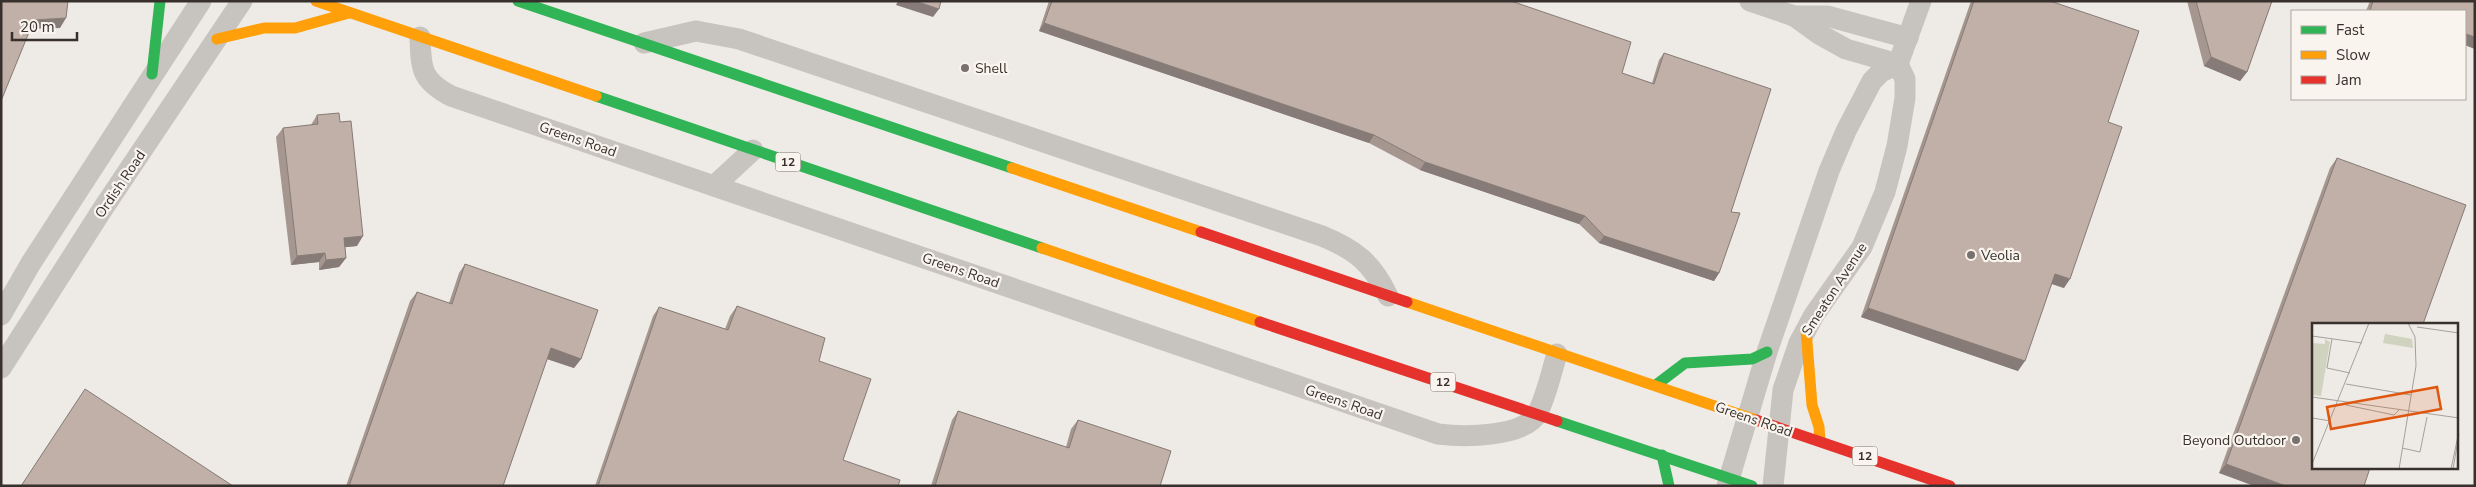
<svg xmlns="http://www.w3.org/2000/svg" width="2476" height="487" font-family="'Nunito Sans',sans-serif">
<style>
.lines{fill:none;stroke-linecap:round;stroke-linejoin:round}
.street{stroke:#c7c3be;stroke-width:21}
.fast{stroke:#30b455;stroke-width:11}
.slow{stroke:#ff9f0a;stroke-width:11}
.jam{stroke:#e5322d;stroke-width:11}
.wall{fill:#a59790}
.shaded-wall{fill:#867b76}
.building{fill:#c0b0a8;stroke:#867b76}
.poi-dot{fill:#78716d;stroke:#f9f5ee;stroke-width:2}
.labels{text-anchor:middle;stroke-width:4.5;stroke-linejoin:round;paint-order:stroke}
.shield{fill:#f9f5ee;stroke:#726b66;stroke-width:1}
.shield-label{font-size:12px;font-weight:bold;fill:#38302c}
.poi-label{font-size:14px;fill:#38302c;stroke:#f9f5ee;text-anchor:start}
.street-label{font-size:14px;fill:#38302c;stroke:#f9f5ee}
.inset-road{fill:none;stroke:#a5a09b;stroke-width:1}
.view{fill:#df570e;fill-opacity:0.15;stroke:#df570e;stroke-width:2.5}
.inset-edge{fill:none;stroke:#38302c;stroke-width:2.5}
</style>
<rect width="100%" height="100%" fill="#eeeae5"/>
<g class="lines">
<g class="street">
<polyline points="1750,1 1794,16 1827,16 1908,38"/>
<polyline points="1794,16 1819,34 1846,49 1898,64"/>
<path d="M 420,37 C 421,69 421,80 451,96 L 1438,434 C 1462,437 1526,438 1538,412 C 1547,394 1551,373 1557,354"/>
<path d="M 644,43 L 696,31 L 739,39 L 1322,236 C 1356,250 1372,263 1388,296"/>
<polyline points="714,186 753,150"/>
<polyline points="1,315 31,263 201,1"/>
<polyline points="1,368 102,210 242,1"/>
<polyline points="1727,486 1767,352 1829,171 1846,131 1872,81 1881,72 1898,64"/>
<polyline points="1773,486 1783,390 1799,343 1814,315 1862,247 1885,192 1897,146 1905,98 1905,79 1898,64 1921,1"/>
</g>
<g class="fast">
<polyline points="518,1 1012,168"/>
<polyline points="152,74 160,1"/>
<polyline points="596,96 1042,248"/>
<polyline points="1656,385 1685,363 1752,359 1767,352"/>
<polyline points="1557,421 1752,486"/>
<polyline points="1662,455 1669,486"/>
</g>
<g class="slow">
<polyline points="316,1 596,96"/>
<polyline points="217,39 264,28 295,28 349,13"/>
<polyline points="1012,168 1201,232"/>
<polyline points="1042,248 1260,322"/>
<polyline points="1407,302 1756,420"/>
<polyline points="1806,330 1812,405 1819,427 1820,441"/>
</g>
<g class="jam">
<polyline points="1201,232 1407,302"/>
<polyline points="1260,322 1557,421"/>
<polyline points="1756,420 1950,486"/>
</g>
</g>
<g class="wall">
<polygon points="1049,1 1511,1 1622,73 1652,83 1659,60 1664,53 1731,212 1719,273 1714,281 1599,243 1579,224 1420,170 1369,143 1039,31"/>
<polygon points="1971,1 2050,1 2108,122 2064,288 2052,284 2018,371 1861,317"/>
<polygon points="2187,1 2272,1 2247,72 2240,81 2204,66"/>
<polygon points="2370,1 2475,1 2475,49 2465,45 2465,11 2366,11"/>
<polygon points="317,115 357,246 345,247 346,258 339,267 319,270 319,262 291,265 276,137 283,128 311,125"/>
<polygon points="2337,158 2364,486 2219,473 2330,168"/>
<polygon points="465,264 581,359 574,368 547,359 503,486 346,486 410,301 417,292 449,303 459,273"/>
<polygon points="737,306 819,361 843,460 898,486 595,486 653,316 659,307 725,329 730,316"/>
<polygon points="958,411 1066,447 1071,429 1078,420 1160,486 931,486 952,420"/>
</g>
<g class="shaded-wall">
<polygon points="898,1 915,1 939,9 933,17 896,5"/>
<polygon points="66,18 60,28 28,29 34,20"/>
<polygon points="1044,23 1374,135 1369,143 1039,31"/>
<polygon points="2466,34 2475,37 2475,49 2465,45 2465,36"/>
<polygon points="2211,57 2247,72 2240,81 2204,66"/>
<polygon points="1425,162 1585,216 1579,224 1420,170"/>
<polygon points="363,236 357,246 337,248 344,238"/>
<polygon points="1604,236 1719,273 1714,281 1599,243"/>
<polygon points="325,253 319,262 291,265 297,256"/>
<polygon points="346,258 339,267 319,270 326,260"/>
<polygon points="2055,274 2070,279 2064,288 2049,283"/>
<polygon points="1868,308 2025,361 2018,371 1861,317"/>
<polygon points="551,348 581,359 574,368 544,358"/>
<polygon points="2226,464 2286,486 2254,486 2219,473"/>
</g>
<g class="building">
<polygon points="1,1 68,1 66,18 34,20 1,101"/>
<polygon points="915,1 941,1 939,9"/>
<polygon points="1052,1 1511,1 1631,42 1622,73 1654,84 1664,53 1771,89 1731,212 1740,213 1719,273 1604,236 1585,216 1425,162 1374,135 1044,23"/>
<polygon points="1974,1 2050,1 2139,31 2108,122 2122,127 2070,279 2055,274 2025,361 1868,308"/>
<polygon points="2196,1 2272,1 2247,72 2211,57"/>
<polygon points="2373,1 2475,1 2475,37 2466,34 2465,38 2465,11 2370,11"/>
<polygon points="339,113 340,122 351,121 363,236 344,238 346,258 326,260 325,253 297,256 283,128 318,124 317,115"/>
<polygon points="2337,158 2466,205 2423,324 2314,324 2314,468 2370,468 2364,486 2286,486 2226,464"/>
<polygon points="465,264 598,310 581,359 551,348 503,486 349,486 417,292 452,304"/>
<polygon points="737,306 825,338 819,361 871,379 843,460 900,480 898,486 598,486 659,307 728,330"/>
<polygon points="85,389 233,486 21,486"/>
<polygon points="958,411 1069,448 1078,420 1171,451 1160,486 935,486"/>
</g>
<g class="poi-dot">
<circle cx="965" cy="68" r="5"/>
<circle cx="1971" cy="255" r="5"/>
<circle cx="2296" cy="440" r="5"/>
</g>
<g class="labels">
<g class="shield">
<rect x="775.5" y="152.5" width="25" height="19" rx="4"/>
<rect x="1430.5" y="372.5" width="25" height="19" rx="4"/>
<rect x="1852.5" y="446.5" width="25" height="19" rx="4"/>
</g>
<g class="shield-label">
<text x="788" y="166">12</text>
<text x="1443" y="386">12</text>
<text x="1865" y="460">12</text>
</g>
<g class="poi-label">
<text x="975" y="73">Shell</text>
<text x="1981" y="260">Veolia</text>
<text x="2286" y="445" text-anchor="end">Beyond Outdoor</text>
</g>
<g class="street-label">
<text transform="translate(578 139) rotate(19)" y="5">Greens Road</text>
<text transform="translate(120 184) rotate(-56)" y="5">Ordish Road</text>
<text transform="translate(961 270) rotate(19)" y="5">Greens Road</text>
<text transform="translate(1834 289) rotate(-57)" y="5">Smeaton Avenue</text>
<text transform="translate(1344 402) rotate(19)" y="5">Greens Road</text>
<text transform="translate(1754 419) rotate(19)" y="5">Greens Road</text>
</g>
</g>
<g transform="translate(2312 323)">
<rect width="146" height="146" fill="#eeeae5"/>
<path d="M 73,11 L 100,16 L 101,25 L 71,20 ZM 13,16 L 18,19 L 9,73 L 0,72 L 0,20 L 13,21 Z" fill="#cfd3c0"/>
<path class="inset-road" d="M 105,4 L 147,10M 0,13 L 50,20M 20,16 L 15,45 L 38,50M 34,61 L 99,72M 0,74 L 147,95M 34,82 L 82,92 L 87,87M 0,95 L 19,98M 90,125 L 108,129 L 115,94M 0,141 L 57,0M 87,146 L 104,43 L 103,14 L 96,0M 139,146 L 146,113M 141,146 L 147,111"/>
<path class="view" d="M 125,64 L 129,86 L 19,106 L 15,84 Z"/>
<rect width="146" height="146" class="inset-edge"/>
</g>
<rect width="2476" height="487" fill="none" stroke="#38302c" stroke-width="5"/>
<rect x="2291" y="10" width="175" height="90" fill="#f9f5ee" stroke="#aca6a0"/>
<rect x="2301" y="26" width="25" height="8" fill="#30b455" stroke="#aca6a0"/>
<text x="2336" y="35" font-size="15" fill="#38302c">Fast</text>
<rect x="2301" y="51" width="25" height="8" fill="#ff9f0a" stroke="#aca6a0"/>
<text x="2336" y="60" font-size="15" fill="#38302c">Slow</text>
<rect x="2301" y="76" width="25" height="8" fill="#e5322d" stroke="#aca6a0"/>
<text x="2336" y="85" font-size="15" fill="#38302c">Jam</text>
<path d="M12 32v8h65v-8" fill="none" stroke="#38302c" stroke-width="2.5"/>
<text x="20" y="32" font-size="15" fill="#38302c" stroke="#f9f5ee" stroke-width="4" paint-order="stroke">20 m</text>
</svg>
